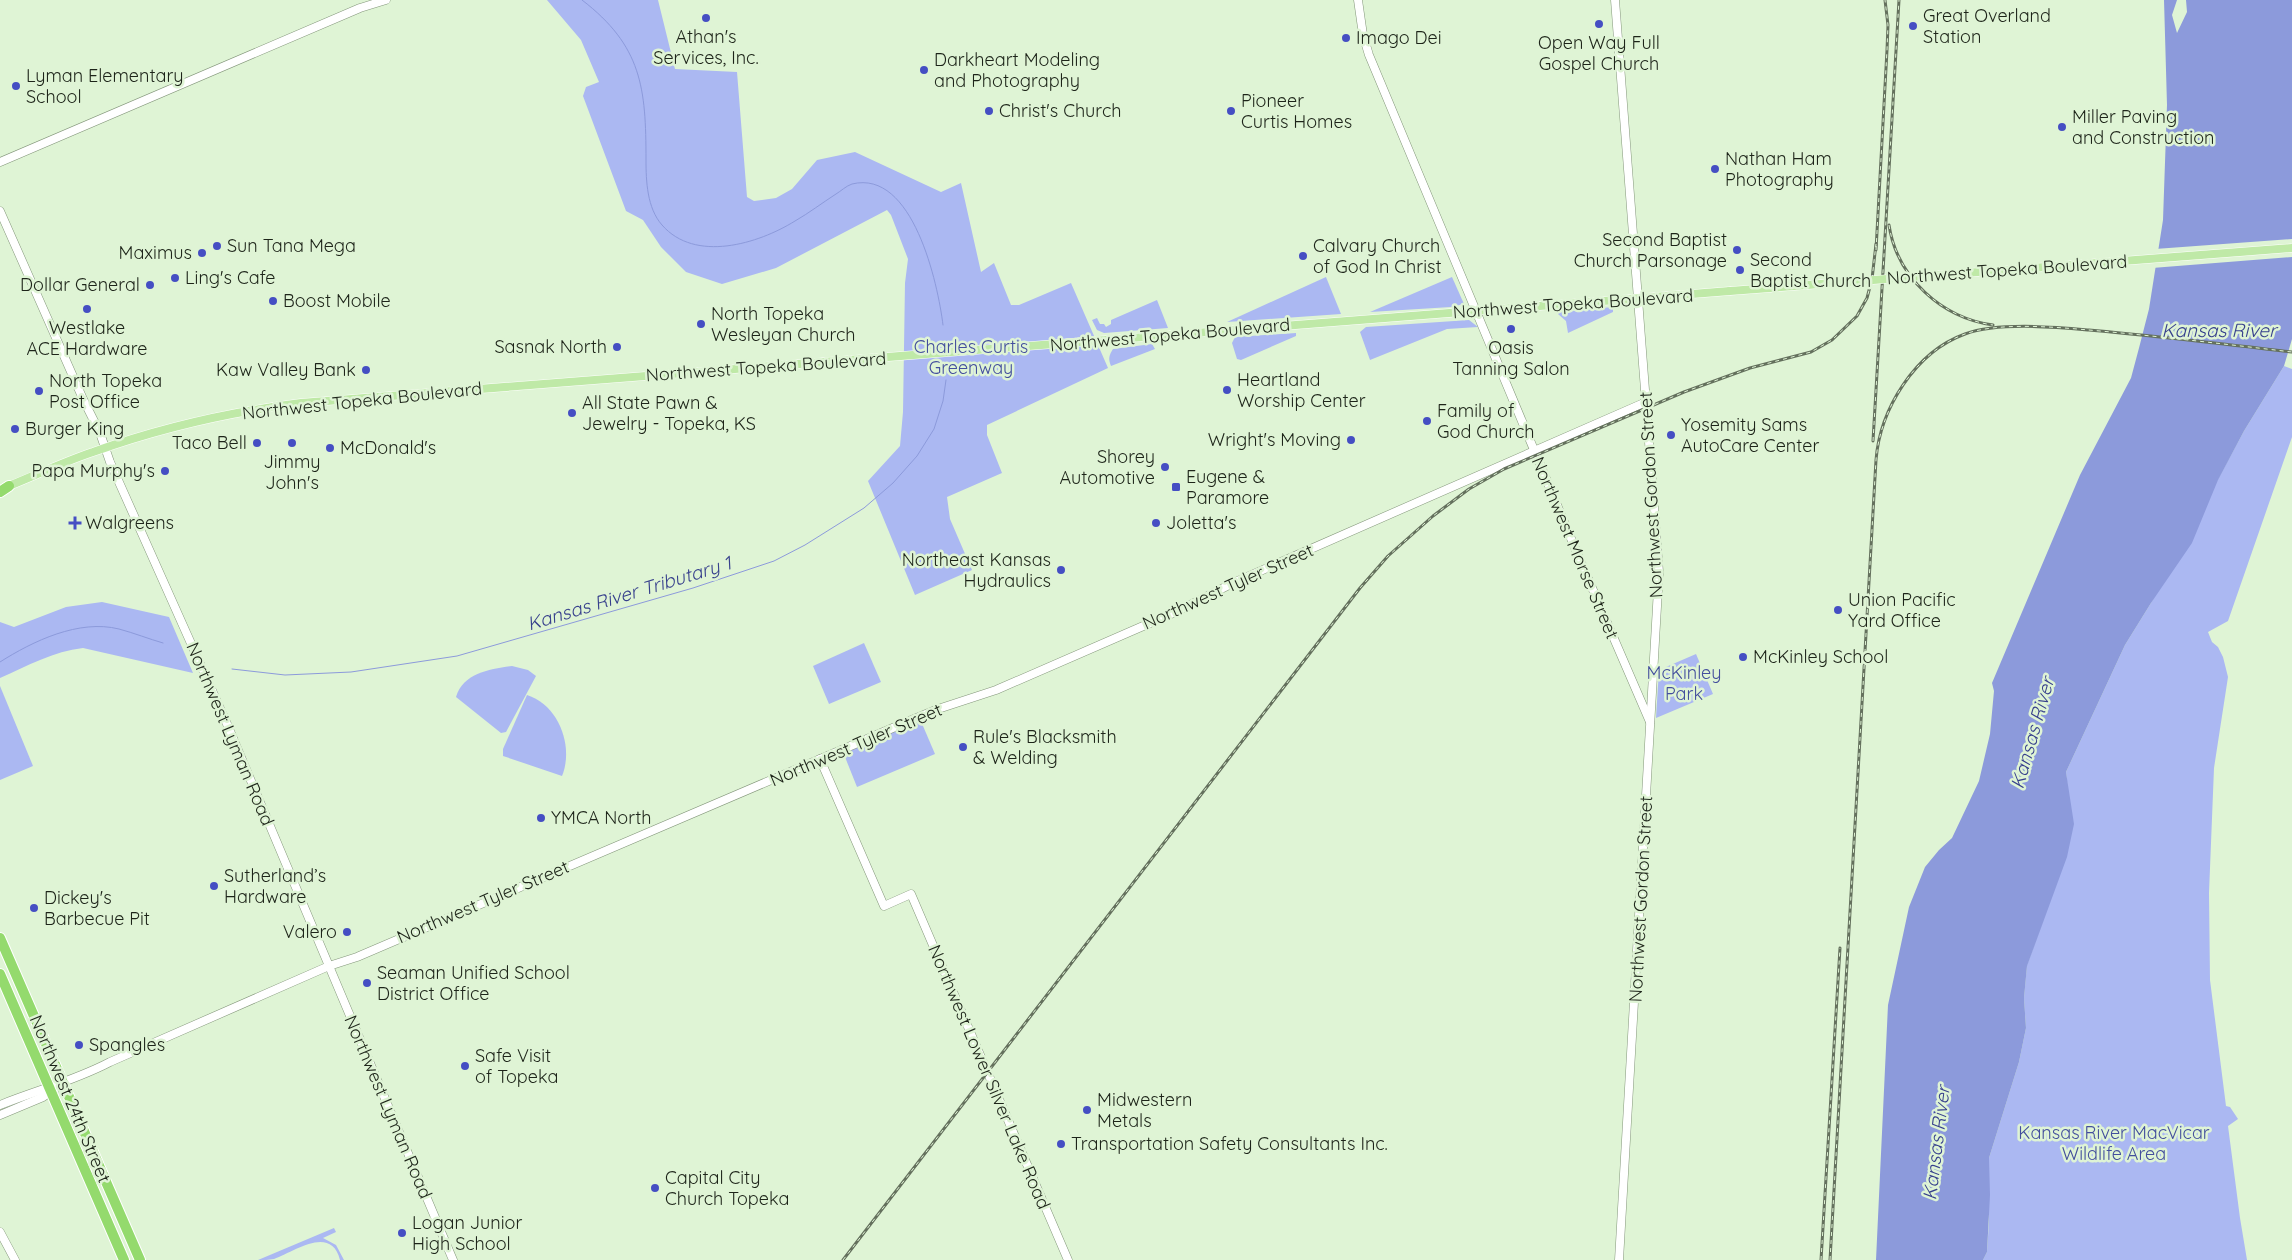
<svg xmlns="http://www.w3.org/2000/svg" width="2292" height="1260" font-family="Quicksand,sans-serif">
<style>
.green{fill:#abb8f2}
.water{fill:#8c9adb}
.pier{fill:#dff4d5}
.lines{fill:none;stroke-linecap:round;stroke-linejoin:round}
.stream{stroke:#8c9adb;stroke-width:1}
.secondary-casing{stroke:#84977b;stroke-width:9}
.primary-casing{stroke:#fff;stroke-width:9}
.highway-casing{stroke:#fff;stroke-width:12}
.secondary{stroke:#fff;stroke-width:8}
.primary{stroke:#bfe9a7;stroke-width:8}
.highway{stroke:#94da6d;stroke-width:10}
.rail-casing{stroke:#64705d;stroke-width:3}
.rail{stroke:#dff4d5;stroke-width:1;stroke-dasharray:4;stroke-linecap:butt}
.primary-bridge-casing{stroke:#fff;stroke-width:9;stroke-linecap:butt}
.primary-bridge{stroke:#bfe9a7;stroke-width:8}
.poi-dot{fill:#454ec3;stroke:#dff4d5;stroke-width:2}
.labels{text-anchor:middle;stroke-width:5;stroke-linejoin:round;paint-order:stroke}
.poi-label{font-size:18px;fill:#1d2419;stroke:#dff4d5;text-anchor:start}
.street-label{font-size:18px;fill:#1d2419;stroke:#dff4d5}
.park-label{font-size:18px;fill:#434e9d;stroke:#dff4d5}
.water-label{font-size:19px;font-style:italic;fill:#363f8c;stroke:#dff4d5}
</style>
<rect width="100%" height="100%" fill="#dff4d5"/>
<g class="green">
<polygon points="547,0 658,0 675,69 737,72 747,197 754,201 776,198 792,189 817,160 855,152 941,192 961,183 981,272 994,263 1011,305 1019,305 1071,283 1108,368 987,425 987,435 1002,473 947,497 950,519 972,570 915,595 868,481 900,446 903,412 905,283 908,259 891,215 887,210 776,268 722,284 686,272 661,247 643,220 626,211 583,96 586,87 599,82 581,40"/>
<polygon points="1326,277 1341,314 1227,322"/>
<polygon points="1452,277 1464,304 1451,307 1370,312"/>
<polygon points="1157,300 1168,328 1104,333 1097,330 1092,320 1097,318 1100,324 1104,324 1106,327 1111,324 1111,320"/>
<polygon points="1613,307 1613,312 1568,333 1566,321 1558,314 1559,312"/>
<polygon points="1469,320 1478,327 1447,329 1370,360 1360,332 1366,327"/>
<polygon points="1296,333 1296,336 1241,360 1237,359 1232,343 1235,337"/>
<path d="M 1152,344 L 1155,349 L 1111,366 C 1108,359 1109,355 1113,349 Z"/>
<polygon points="2284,366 2292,369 2292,437 2228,621 2208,632 2212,642 2218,647 2223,657 2228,677 2214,768 2209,893 2210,980 2226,1106 2230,1107 2238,1119 2228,1126 2240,1218 2247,1260 1983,1260 1987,1252 1989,1221 1989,1158 2019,1062 2026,1028 2024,998 2027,965 2051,898 2068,791 2066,772 2125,645 2151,603 2244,431"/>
<path d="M 102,602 L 169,617 L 193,673 L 83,648 C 54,651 27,666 0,678 L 0,622 L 14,627 L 66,607 Z"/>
<polygon points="864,643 881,682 829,704 813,666"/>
<polygon points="1696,654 1713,694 1656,718 1659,670"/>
<path d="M 512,666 L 528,670 L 536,676 L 506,732 L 501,733 L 456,697 C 463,673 490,669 512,666 Z"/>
<polygon points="0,686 33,766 0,780"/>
<path d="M 527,695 C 559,705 574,747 562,776 L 503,756 L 503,749 Z"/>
<polygon points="920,719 935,754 857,787 843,752"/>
<path d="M 334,1228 L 336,1232 L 323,1238 L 336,1245 L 344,1260 L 340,1260 C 331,1224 294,1252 274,1259 C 269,1260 263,1260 258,1260 Z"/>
</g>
<polygon class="water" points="2164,0 2177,0 2172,15 2177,33 2187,12 2186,0 2292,0 2292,339 2284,366 2244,431 2218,480 2192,543 2151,603 2125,645 2066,772 2074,824 2067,857 2027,966 2024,998 2026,1028 2019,1062 1989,1158 1990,1195 1987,1252 1983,1260 1876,1260 1888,1005 1909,907 1925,867 1939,850 1952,838 1979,781 1990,734 1994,691 1992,683 2080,475 2131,378 2139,348 2149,309 2163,220 2167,105"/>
<polygon class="pier" points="2292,239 2292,257 2152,268 2155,249"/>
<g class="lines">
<g class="stream">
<path d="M 582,0 C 642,46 646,88 646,160 C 646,181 647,208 662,225 C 695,263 758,244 795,221 C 809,213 822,203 836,194 C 841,191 846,186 852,184 C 913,169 938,284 943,325"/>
<path d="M 0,662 C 33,641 79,619 119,629 C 134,633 149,639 163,643"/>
<polyline points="232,669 285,675 351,672 457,656 693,588 774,561 805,545 864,508 893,483 917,456 934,429 943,401 946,380"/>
</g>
<g class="secondary-casing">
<g id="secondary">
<polyline points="1358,0 1363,35 1369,55 1580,560 1650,722"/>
<polyline points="1615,0 1659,572 1619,1260"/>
<polyline points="0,162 360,8 386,0"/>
<polyline points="0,211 83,399 100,433 110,462 227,724 453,1260"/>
<polyline points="820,759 884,906 911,894 1068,1260"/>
<path d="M 0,1105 C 37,1090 74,1081 110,1062 L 329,966 L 357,957 L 902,724 L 938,709 L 996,690 L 1180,610 L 1233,583 L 1646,402"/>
<polyline points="0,1115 43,1097 55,1089"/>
<polyline points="0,1232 15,1260"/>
</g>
</g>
<g class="primary-casing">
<path id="primary" d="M 4,488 C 34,476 63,462 93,452 C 160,428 229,412 301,403 L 1730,291"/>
</g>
<g class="highway-casing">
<g id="highway">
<polyline points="0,492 9,486"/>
<polyline points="0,938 140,1260"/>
<polyline points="0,974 124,1260"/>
</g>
</g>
<use href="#secondary" class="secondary"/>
<use href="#primary" class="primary"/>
<use href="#highway" class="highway"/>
<g class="rail-casing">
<g id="rail">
<path d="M 1889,225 C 1897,278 1942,318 1993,325"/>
<polyline points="1876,250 1887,50 1888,25 1885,0"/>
<polyline points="1873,441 1899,0"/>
<polyline points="843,1260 1360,588 1388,556 1433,516 1469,489 1504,469 1684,392 1750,368 1811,352 1832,340 1857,316 1867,298 1872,279 1876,244"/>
<polyline points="1821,1260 1840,948"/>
<path d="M 1830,1260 L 1876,460 C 1880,409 1915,352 1965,334 C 1998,322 2054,327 2089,330 C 2157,336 2224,344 2292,352"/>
</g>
</g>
<use href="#rail" class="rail"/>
<g class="primary-bridge-casing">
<polyline id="primary-bridge" points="1730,291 2292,248"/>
</g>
<use href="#primary-bridge" class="primary-bridge"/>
</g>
<g class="poi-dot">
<circle cx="706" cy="18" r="5"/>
<circle cx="1599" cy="24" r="5"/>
<circle cx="1913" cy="26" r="5"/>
<circle cx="1346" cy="38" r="5"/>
<circle cx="924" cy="70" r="5"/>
<circle cx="16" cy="86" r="5"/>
<circle cx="989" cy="111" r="5"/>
<circle cx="1231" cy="111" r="5"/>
<circle cx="2062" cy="127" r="5"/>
<circle cx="1715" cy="169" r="5"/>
<circle cx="217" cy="246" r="5"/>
<circle cx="1737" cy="250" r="5"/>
<circle cx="202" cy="253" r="5"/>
<circle cx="1303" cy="256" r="5"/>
<circle cx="1740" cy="270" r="5"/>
<circle cx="175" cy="278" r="5"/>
<circle cx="150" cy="285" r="5"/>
<circle cx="273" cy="301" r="5"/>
<circle cx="87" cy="309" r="5"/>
<circle cx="701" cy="324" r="5"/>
<circle cx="1511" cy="329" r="5"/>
<circle cx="617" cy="347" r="5"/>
<circle cx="366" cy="370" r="5"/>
<circle cx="1227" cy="390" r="5"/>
<circle cx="39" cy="391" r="5"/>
<circle cx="572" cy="413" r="5"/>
<circle cx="1427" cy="421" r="5"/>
<circle cx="15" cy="429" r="5"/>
<circle cx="1671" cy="435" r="5"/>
<circle cx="1351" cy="440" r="5"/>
<circle cx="257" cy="443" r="5"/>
<circle cx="292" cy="443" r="5"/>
<circle cx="330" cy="448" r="5"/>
<circle cx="1165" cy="467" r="5"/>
<circle cx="165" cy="471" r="5"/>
<rect x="1171" y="482" width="10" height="10" rx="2.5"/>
<path d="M72.5 515.5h5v5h5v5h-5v5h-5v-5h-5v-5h5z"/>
<circle cx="1156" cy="523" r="5"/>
<circle cx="1061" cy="570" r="5"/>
<circle cx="1838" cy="610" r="5"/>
<circle cx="1743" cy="657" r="5"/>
<circle cx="963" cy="747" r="5"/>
<circle cx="541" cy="818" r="5"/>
<circle cx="214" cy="886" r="5"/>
<circle cx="34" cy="908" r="5"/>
<circle cx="347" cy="932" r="5"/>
<circle cx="367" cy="983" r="5"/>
<circle cx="79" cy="1045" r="5"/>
<circle cx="465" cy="1066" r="5"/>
<circle cx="1087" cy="1110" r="5"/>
<circle cx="1061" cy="1144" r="5"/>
<circle cx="655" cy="1188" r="5"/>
<circle cx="402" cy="1233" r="5"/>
</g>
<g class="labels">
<g class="poi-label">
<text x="1923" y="22">Great Overland<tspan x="1923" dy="21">Station</tspan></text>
<text x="706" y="43" text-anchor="middle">Athan's<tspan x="706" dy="21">Services, Inc.</tspan></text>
<text x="1356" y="44">Imago Dei</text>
<text x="1599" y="49" text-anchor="middle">Open Way Full<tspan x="1599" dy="21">Gospel Church</tspan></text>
<text x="934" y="66">Darkheart Modeling<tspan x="934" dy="21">and Photography</tspan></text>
<text x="26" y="82">Lyman Elementary<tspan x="26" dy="21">School</tspan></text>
<text x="1241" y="107">Pioneer<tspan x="1241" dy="21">Curtis Homes</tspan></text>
<text x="999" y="117">Christ's Church</text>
<text x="2072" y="123">Miller Paving<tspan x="2072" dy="21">and Construction</tspan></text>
<text x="1725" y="165">Nathan Ham<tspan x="1725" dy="21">Photography</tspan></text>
<text x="1727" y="246" text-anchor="end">Second Baptist<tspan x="1727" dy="21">Church Parsonage</tspan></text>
<text x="227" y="252">Sun Tana Mega</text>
<text x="1313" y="252">Calvary Church<tspan x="1313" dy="21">of God In Christ</tspan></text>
<text x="192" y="259" text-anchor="end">Maximus</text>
<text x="1750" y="266">Second<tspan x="1750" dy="21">Baptist Church</tspan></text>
<text x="185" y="284">Ling's Cafe</text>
<text x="140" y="291" text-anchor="end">Dollar General</text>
<text x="283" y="307">Boost Mobile</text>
<text x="711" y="320">North Topeka<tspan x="711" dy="21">Wesleyan Church</tspan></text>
<text x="87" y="334" text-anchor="middle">Westlake<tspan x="87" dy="21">ACE Hardware</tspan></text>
<text x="607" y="353" text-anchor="end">Sasnak North</text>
<text x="1511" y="354" text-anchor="middle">Oasis<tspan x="1511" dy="21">Tanning Salon</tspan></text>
<text x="356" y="376" text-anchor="end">Kaw Valley Bank</text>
<text x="1237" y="386">Heartland<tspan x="1237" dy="21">Worship Center</tspan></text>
<text x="49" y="387">North Topeka<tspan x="49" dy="21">Post Office</tspan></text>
<text x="582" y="409">All State Pawn &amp;<tspan x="582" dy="21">Jewelry - Topeka, KS</tspan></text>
<text x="1437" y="417">Family of<tspan x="1437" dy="21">God Church</tspan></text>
<text x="1681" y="431">Yosemity Sams<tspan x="1681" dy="21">AutoCare Center</tspan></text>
<text x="25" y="435">Burger King</text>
<text x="1341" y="446" text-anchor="end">Wright's Moving</text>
<text x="247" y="449" text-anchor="end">Taco Bell</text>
<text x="340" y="454">McDonald's</text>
<text x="1155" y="463" text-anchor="end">Shorey<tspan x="1155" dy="21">Automotive</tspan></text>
<text x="292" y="468" text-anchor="middle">Jimmy<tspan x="292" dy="21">John's</tspan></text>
<text x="155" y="477" text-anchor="end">Papa Murphy's</text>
<text x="1186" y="483">Eugene &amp;<tspan x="1186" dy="21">Paramore</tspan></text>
<text x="85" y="529">Walgreens</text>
<text x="1166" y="529">Joletta's</text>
<text x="1051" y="566" text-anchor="end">Northeast Kansas<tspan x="1051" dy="21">Hydraulics</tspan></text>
<text x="1848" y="606">Union Pacific<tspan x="1848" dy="21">Yard Office</tspan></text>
<text x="1753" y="663">McKinley School</text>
<text x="973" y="743">Rule's Blacksmith<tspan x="973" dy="21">&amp; Welding</tspan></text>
<text x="551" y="824">YMCA North</text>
<text x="224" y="882">Sutherland’s<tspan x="224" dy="21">Hardware</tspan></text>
<text x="44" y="904">Dickey's<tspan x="44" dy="21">Barbecue Pit</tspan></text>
<text x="337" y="938" text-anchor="end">Valero</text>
<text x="377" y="979">Seaman Unified School<tspan x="377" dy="21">District Office</tspan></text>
<text x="89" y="1051">Spangles</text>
<text x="475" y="1062">Safe Visit<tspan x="475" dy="21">of Topeka</tspan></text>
<text x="1097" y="1106">Midwestern<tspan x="1097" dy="21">Metals</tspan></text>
<text x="1071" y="1150">Transportation Safety Consultants Inc.</text>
<text x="665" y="1184">Capital City<tspan x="665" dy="21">Church Topeka</tspan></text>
<text x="412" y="1229">Logan Junior<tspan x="412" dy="21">High School</tspan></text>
</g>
<g class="street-label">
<text transform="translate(2007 270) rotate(-4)" y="6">Northwest Topeka Boulevard</text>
<text transform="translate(1573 304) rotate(-4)" y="6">Northwest Topeka Boulevard</text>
<text transform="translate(1170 335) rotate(-5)" y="6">Northwest Topeka Boulevard</text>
<text transform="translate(766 367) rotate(-4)" y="6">Northwest Topeka Boulevard</text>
<text transform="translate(362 401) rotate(-6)" y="6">Northwest Topeka Boulevard</text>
<text transform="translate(1651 495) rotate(-93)" y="6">Northwest Gordon Street</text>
<text transform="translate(1575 548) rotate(67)" y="6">Northwest Morse Street</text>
<text transform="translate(1228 587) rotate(-24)" y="6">Northwest Tyler Street</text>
<text transform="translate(230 734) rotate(67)" y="6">Northwest Lyman Road</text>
<text transform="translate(856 745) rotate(-23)" y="6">Northwest Tyler Street</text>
<text transform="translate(1641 899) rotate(-87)" y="6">Northwest Gordon Street</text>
<text transform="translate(483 902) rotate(-23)" y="6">Northwest Tyler Street</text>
<text transform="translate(989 1077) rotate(67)" y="6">Northwest Lower Silver Lake Road</text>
<text transform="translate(70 1099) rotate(67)" y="6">Northwest 24th Street</text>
<text transform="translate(388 1107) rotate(67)" y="6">Northwest Lyman Road</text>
</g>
<g class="park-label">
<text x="971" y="353">Charles Curtis<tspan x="971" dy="21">Greenway</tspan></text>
<text x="1684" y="679">McKinley<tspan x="1684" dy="21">Park</tspan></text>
<text x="2114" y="1139">Kansas River MacVicar<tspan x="2114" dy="21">Wildlife Area</tspan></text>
</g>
<g class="water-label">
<text x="2219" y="337">Kansas River</text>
<text transform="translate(629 593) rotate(-17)" y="7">Kansas River Tributary 1</text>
<text transform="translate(2032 733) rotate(-74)" y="7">Kansas River</text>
<text transform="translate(1936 1143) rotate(-83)" y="7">Kansas River</text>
</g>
</g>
</svg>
